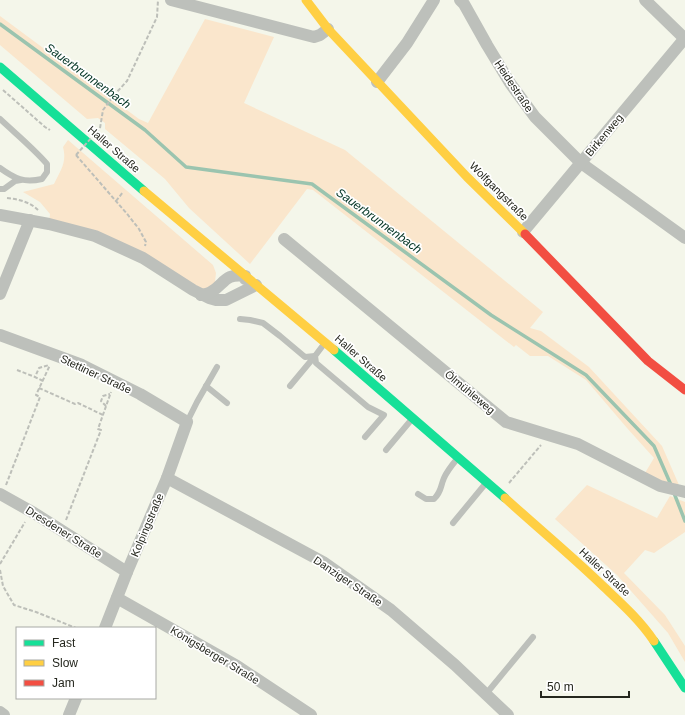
<svg xmlns="http://www.w3.org/2000/svg" width="685" height="715" font-family="Helvetica,sans-serif">
<style>
.green{fill:#fae6cc}
.lines{fill:none;stroke-linecap:round;stroke-linejoin:round}
.stream{stroke:#9bc4af;stroke-width:3.5}
.path{stroke:#bdbfb9;stroke-width:2;stroke-dasharray:4 2;stroke-linecap:butt}
.lane{stroke:#bdc0bb;stroke-width:6}
.street{stroke:#bdc0bb;stroke-width:12}
.fast{stroke:#16e098;stroke-width:9}
.slow{stroke:#ffcf43;stroke-width:9}
.jam{stroke:#f24e42;stroke-width:9}
.path-bridge{stroke:#bdbfb9;stroke-width:2;stroke-dasharray:4 2;stroke-linecap:butt}
.labels{text-anchor:middle;stroke-width:3.5;stroke-linejoin:round;paint-order:stroke}
.street-label{font-size:11px;fill:#25271e;stroke:#fff}
.water-label{font-size:12px;font-style:italic;fill:#003323;stroke:#fff}
</style>
<rect width="100%" height="100%" fill="#f4f6ea"/>
<g class="green">
<polygon points="0,16 139,119 148,123 205,19 274,37 244,103 345,150 543,312 530,328 541,331 589,367 662,446 679,485 662,481 645,473 654,458 627,428 586,380 548,356 530,356 516,345 514,347 313,190 307,189 250,264 189,208 165,179 105,129 105,123 98,118 87,119 0,45"/>
<path d="M 68,140 L 213,265 L 216,273 L 214,290 L 209,293 L 142,258 L 49,224 L 50,214 L 40,202 L 23,192 L 54,184 C 61,170 67,162 63,147 Z"/>
<polygon points="587,485 657,518 670,496 685,502 685,532 654,553 645,550 624,573 665,615 685,646 685,662 668,633 617,575 555,519"/>
</g>
<g class="lines">
<g class="stream">
<polyline points="0,24 145,130 186,167 312,184 491,315 586,375 654,446 671,485"/>
<polyline points="674,493 685,521"/>
</g>
<g class="path">
<polyline points="3,90 45,127 50,130"/>
<polyline points="100,128 103,110 115,94 127,81 157,17 158,0"/>
<polyline points="76,155 128,215 139,229 146,242 145,246"/>
<path d="M 7,198 C 18,199 30,202 38,210"/>
<polyline points="116,201 123,192"/>
<polyline points="17,370 35,377"/>
<polyline points="43,381 35,377 39,368 49,365"/>
<polyline points="39,388 75,404 78,403 103,415"/>
<polyline points="106,406 101,401 103,396 110,394"/>
<polyline points="509,483 541,445"/>
<polyline points="6,485 40,397 36,395 50,365"/>
<polyline points="66,520 101,430 98,429 111,392"/>
<polyline points="0,564 25,522"/>
<polyline points="0,570 3,586 14,605 36,612 76,628"/>
</g>
<g class="lane">
<path d="M 0,119 C 16,134 33,148 47,164 L 47,172 L 42,179 C 24,183 15,179 0,168"/>
<polyline points="0,189 4,189 15,181 21,180"/>
<polyline points="240,319 250,320 263,323 280,336 305,357 315,356 290,386"/>
<polyline points="324,344 315,356 316,363 368,407 384,415 365,437"/>
<polyline points="206,386 227,403"/>
<polyline points="187,422 197,402 217,367"/>
<polyline points="386,450 412,419"/>
<path d="M 418,494 L 426,499 L 434,499 C 442,491 440,487 444,478 C 447,471 452,465 457,459"/>
<polyline points="453,523 486,483"/>
<polyline points="486,694 533,637"/>
</g>
<g class="street">
<polyline points="171,0 314,37 320,35 328,29"/>
<polyline points="460,0 464,4 487,45 510,83 535,117 581,163 685,238"/>
<polyline points="645,0 684,38"/>
<polyline points="377,82 407,43 434,0"/>
<polyline points="0,215 49,224 95,236 143,258 193,290 209,298 216,300 226,300 256,285"/>
<polyline points="523,232 685,38"/>
<polyline points="284,239 506,422 578,444 660,486 685,492"/>
<polyline points="0,294 30,220"/>
<path d="M 201,295 C 205,294 208,294 211,292 C 225,284 224,273 245,276 L 245,279"/>
<polyline points="0,335 82,365 140,394 187,422 167,478 127,572 105,628"/>
<polyline points="167,478 323,562 391,610 455,665 508,715"/>
<polyline points="0,494 34,513 127,572"/>
<polyline points="117,598 237,666 311,715"/>
<polyline points="0,712 4,715"/>
<polyline points="69,715 76,698"/>
</g>
<g class="fast">
<polyline points="0,67 144,191"/>
<polyline points="334,350 505,498"/>
<polyline points="654,641 685,688"/>
</g>
<g class="slow">
<polyline points="306,0 328,29 467,177 525,234"/>
<polyline points="144,191 334,350"/>
<path d="M 505,498 C 538,528 572,556 604,587 C 621,603 640,620 654,641"/>
</g>
<polyline class="jam" points="525,234 648,361 685,390"/>
<polyline class="path-bridge" points="76,155 100,128"/>
</g>
<g class="labels">
<g class="street-label">
<text transform="translate(514 86) rotate(56)" y="4">Heidestraße</text>
<text transform="translate(604 135) rotate(-50)" y="4">Birkenweg</text>
<text transform="translate(114 149) rotate(41)" y="4">Haller Straße</text>
<text transform="translate(499 191) rotate(45)" y="4">Wolfgangstraße</text>
<text transform="translate(361 358) rotate(41)" y="4">Haller Straße</text>
<text transform="translate(96 374) rotate(25)" y="4">Stettiner Straße</text>
<text transform="translate(470 392) rotate(40)" y="4">Ölmühleweg</text>
<text transform="translate(147 525) rotate(-67)" y="4">Kolpingstraße</text>
<text transform="translate(64 532) rotate(32)" y="4">Dresdener Straße</text>
<text transform="translate(605 572) rotate(43)" y="4">Haller Straße</text>
<text transform="translate(348 581) rotate(34)" y="4">Danziger Straße</text>
<text transform="translate(215 655) rotate(31)" y="4">Königsberger Straße</text>
</g>
<g class="water-label">
<text transform="translate(88 76) rotate(36)" y="4">Sauerbrunnenbach</text>
<text transform="translate(379 221) rotate(36)" y="4">Sauerbrunnenbach</text>
</g>
</g>
<rect x="16" y="627" width="140" height="72" fill="#ffffff" stroke="#a8a9a5"/>
<rect x="24" y="640" width="20" height="6" fill="#16e098" stroke="#a8a9a5"/>
<text x="52" y="647" font-size="12" fill="#25271e">Fast</text>
<rect x="24" y="660" width="20" height="6" fill="#ffcf43" stroke="#a8a9a5"/>
<text x="52" y="667" font-size="12" fill="#25271e">Slow</text>
<rect x="24" y="680" width="20" height="6" fill="#f24e42" stroke="#a8a9a5"/>
<text x="52" y="687" font-size="12" fill="#25271e">Jam</text>
<path d="M541 691v6h88v-6" fill="none" stroke="#25271e" stroke-width="2"/>
<text x="547" y="691" font-size="12" fill="#25271e" stroke="#ffffff" stroke-width="3" paint-order="stroke">50 m</text>
</svg>
